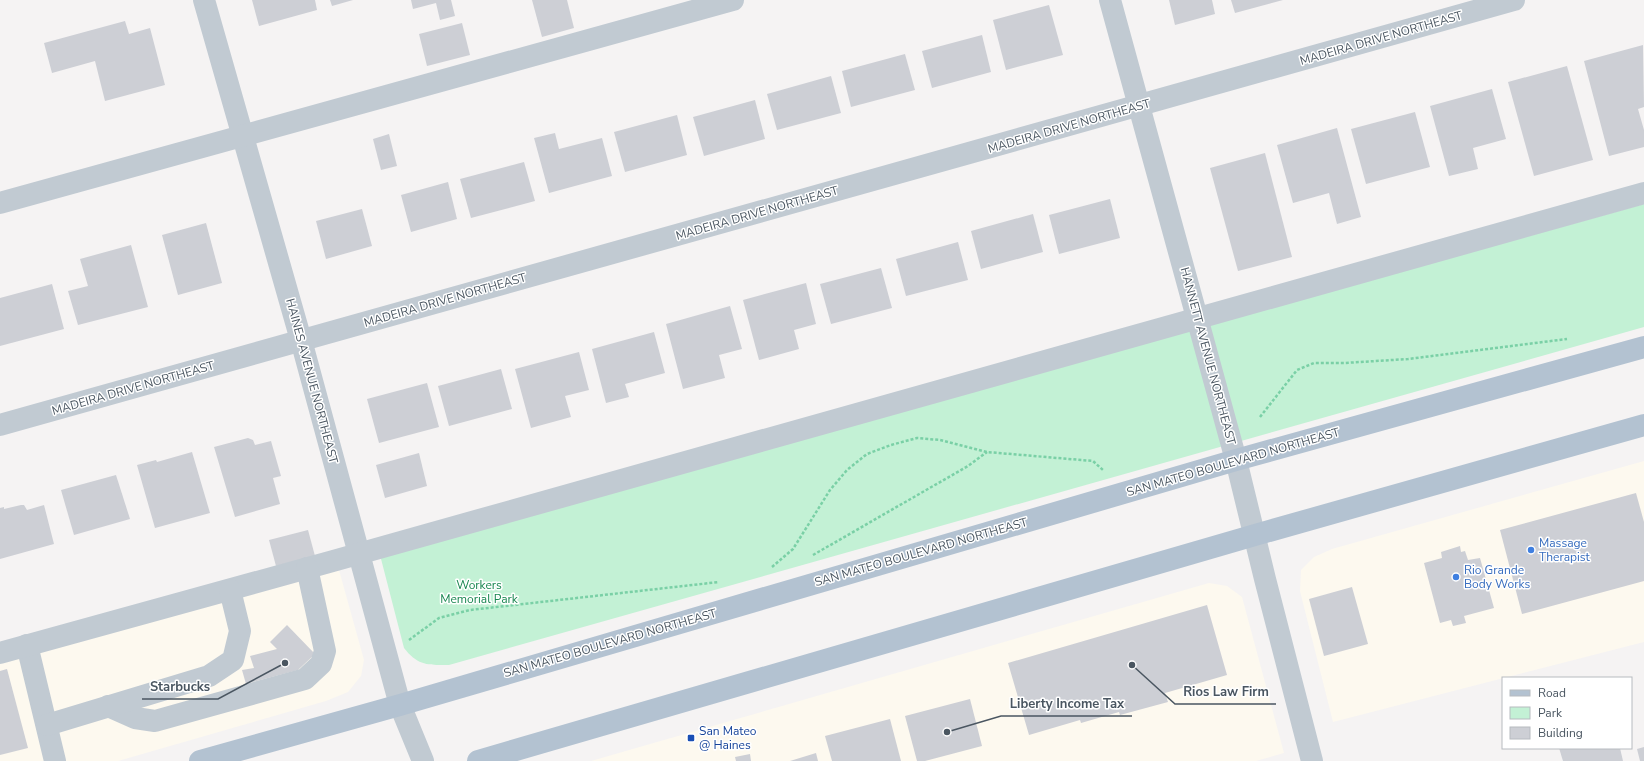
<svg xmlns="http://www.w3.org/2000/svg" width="1644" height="761" font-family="'Nunito Sans',sans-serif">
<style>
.commercial{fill:#fdf9ef}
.green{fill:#c3f1d5}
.building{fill:#cdcfd5}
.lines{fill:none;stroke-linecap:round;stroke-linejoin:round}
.path{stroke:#7ad0a6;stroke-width:2.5;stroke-dasharray:3 2;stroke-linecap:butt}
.minor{stroke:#c1cad2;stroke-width:22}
.major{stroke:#b3c2d1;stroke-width:22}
.shop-dot{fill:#3f7fe0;stroke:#fff;stroke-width:1.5}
.transit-dot{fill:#1a4fb4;stroke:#fff;stroke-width:1.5}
.labels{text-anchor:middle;stroke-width:3;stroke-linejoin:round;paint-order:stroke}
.street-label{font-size:12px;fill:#4a5661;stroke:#fff}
.shop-label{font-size:12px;fill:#366cbe;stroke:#fff;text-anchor:start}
.park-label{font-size:12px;fill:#17864f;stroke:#fff}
.transit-label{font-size:12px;fill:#164399;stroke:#fff;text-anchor:start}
.leader{fill:none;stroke:#4a5661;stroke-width:1.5}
.callout-dot{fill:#4a5661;stroke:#fff;stroke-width:1.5}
.callout-label{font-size:13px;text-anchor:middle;font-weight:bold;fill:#4a5661;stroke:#fff;stroke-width:3;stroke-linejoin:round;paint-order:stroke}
</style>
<rect width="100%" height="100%" fill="#f5f3f3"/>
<g class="commercial">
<polygon points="1644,461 1644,642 1333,722 1300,591 1301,570 1314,557 1332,549"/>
<polygon points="334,552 364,660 361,676 348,692 326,701 118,761 0,761 0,647"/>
<polygon points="1209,583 1227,586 1242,597 1284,753 1256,761 591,761"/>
</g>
<path class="green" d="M 1644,204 L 1644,327 L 449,665 C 428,665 418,666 404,648 L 380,555 Z"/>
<g class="building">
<polygon points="252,0 315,0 317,10 259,26"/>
<polygon points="330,0 353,0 332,6"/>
<polygon points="411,0 451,0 455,16 440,20 436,3 413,9"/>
<polygon points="532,0 567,0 574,28 542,37"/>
<polygon points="1169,0 1212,0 1215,14 1175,25"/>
<polygon points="1231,0 1283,0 1235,13"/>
<polygon points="1049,5 1063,55 1006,70 993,20"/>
<polygon points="125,21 129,34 150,28 165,85 105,101 95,61 52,73 44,43"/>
<polygon points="462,23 470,55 427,66 419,34"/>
<polygon points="982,35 991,72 932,88 922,51"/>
<polygon points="1643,45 1644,107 1638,109 1644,130 1644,147 1609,156 1584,61"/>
<polygon points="905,54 915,90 851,107 842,71"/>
<polygon points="1567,66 1593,160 1534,176 1508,82"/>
<polygon points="831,76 841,113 777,130 767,94"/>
<polygon points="1492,89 1506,139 1473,148 1478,169 1449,176 1430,106"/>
<polygon points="755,100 765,139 704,156 693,117"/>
<polygon points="1415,112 1430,167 1366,184 1351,129"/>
<polygon points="677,115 687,155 625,172 614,132"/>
<polygon points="1337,128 1361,217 1337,224 1329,193 1293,203 1277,145"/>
<polygon points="555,133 559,149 602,138 612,176 549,193 534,138"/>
<polygon points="389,134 397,166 381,170 373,139"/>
<polygon points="1265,153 1292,257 1238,271 1210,168"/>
<polygon points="524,162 535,201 471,218 460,179"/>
<polygon points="448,182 457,219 411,232 401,195"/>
<polygon points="1110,199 1120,238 1059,254 1049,215"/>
<polygon points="362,209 372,246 326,259 316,221"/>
<polygon points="1033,214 1043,252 981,269 971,231"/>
<polygon points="206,223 222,283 178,295 162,235"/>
<polygon points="958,242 968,280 906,296 896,259"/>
<polygon points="131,245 148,307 78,325 68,291 88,286 80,259"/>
<polygon points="881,268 892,308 831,324 820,284"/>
<polygon points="806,283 816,324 794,330 799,349 759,360 743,300"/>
<polygon points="52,284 64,329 0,346 0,298"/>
<polygon points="730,306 742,349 719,355 725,378 683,389 666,324"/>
<polygon points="654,332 665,373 625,384 629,397 606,403 592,349"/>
<polygon points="579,352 589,390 565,396 571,417 531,428 515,369"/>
<polygon points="501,369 512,409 449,426 438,386"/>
<polygon points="427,383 439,427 379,443 367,399"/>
<polygon points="248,438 253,440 255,445 271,441 281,476 273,478 280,504 235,517 214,447"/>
<polygon points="192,452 210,513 155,528 137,465 156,460 157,462"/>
<polygon points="419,453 427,486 385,498 376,465"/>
<polygon points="116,475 130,519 74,535 61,490"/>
<polygon points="1636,493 1644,522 1644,581 1522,614 1500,530"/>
<polygon points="21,505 24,505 27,510 44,505 54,544 0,559 0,508 4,507 4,509"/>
<polygon points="308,530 315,556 276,566 269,540"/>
<polygon points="1460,546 1461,552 1465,551 1468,560 1480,558 1494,608 1464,616 1466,623 1453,626 1451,620 1440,623 1424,563 1442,558 1441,552"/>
<polygon points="1352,587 1368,644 1324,656 1309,599"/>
<polygon points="1207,605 1227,675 1165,693 1168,702 1120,715 1119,712 1081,723 1080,720 1029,735 1008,663"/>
<polygon points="287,625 315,654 298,670 246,684 242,670 254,668 250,656 277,649 270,642"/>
<polygon points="7,669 28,748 0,755 0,671"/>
<polygon points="970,699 982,746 925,761 917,761 905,716"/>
<polygon points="890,719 901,761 832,761 825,736"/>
<polygon points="1644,747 1644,761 1640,761 1637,749"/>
<polygon points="1559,748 1620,748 1623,761 1563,761"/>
<polygon points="816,753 818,761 790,761"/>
<polygon points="750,754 751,761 736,761 735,757"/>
</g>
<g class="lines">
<g class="path">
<polyline points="1260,417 1297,370 1314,363 1344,363 1408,359 1567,339"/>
<polyline points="813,555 968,466 987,452"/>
<polyline points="772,567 793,549 830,490 847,470 867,454 891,445 917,438 940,440 987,452 1093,461 1104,471"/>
<polyline points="409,640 439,618 470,610 719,582"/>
</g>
<g class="minor">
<polyline points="204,0 301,340 400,705 423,761"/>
<polyline points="1110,0 1236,460 1265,579 1312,761"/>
<polyline points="0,203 733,0"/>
<polyline points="0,425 1514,0"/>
<polyline points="27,645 55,761"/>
<polyline points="0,653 333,561 1644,193"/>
<polyline points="108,706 135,718 155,721 305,679 321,664 325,651 307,568"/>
<polyline points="47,725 209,676 233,660 240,631 230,590"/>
</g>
<g class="major">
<polyline points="200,761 400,705 1236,460 1644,347"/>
<polyline points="478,761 1255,535 1644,425"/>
</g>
</g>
<g class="shop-dot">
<circle cx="1531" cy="550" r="4"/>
<circle cx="1456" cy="577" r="4"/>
</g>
<rect class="transit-dot" x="687" y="734" width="8" height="8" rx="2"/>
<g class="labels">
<g class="street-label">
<text transform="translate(1381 38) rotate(-16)" y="4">MADEIRA DRIVE NORTHEAST</text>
<text transform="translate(1069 126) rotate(-16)" y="4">MADEIRA DRIVE NORTHEAST</text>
<text transform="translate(757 213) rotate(-16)" y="4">MADEIRA DRIVE NORTHEAST</text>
<text transform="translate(445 300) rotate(-16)" y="4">MADEIRA DRIVE NORTHEAST</text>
<text transform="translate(1208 356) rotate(75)" y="4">HANNETT AVENUE NORTHEAST</text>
<text transform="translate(312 381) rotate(75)" y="4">HAINES AVENUE NORTHEAST</text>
<text transform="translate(133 388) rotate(-16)" y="4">MADEIRA DRIVE NORTHEAST</text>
<text transform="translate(1233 462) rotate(-16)" y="4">SAN MATEO BOULEVARD NORTHEAST</text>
<text transform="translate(921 552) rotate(-16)" y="4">SAN MATEO BOULEVARD NORTHEAST</text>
<text transform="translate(610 643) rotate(-16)" y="4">SAN MATEO BOULEVARD NORTHEAST</text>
</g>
<g class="shop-label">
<text x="1539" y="547">Massage<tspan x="1539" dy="14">Therapist</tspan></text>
<text x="1464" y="574">Rio Grande<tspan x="1464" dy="14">Body Works</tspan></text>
</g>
<g class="park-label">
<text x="479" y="589">Workers<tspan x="479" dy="14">Memorial Park</tspan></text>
</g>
<g class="transit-label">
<text x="699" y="735">San Mateo<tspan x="699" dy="14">@ Haines</tspan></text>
</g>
</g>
<path class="leader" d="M285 663L218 699H142M1132 665L1175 704H1276M947 732L1001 716H1132"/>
<g class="callout-dot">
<circle cx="285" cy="663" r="4"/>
<circle cx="1132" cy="665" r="4"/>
<circle cx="947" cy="732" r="4"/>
</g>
<g class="callout-label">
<text x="180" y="691">Starbucks</text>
<text x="1226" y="696">Rios Law Firm</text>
<text x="1067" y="708">Liberty Income Tax</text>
</g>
<rect x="1502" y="677" width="130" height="72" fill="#ffffff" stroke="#b7bbc0"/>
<rect x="1510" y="690" width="20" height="6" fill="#b3c2d1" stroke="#b7bbc0"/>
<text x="1538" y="697" font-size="12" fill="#4a5661">Road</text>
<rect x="1510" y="707" width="20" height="12" fill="#c3f1d5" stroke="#b7bbc0"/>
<text x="1538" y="717" font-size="12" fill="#4a5661">Park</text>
<rect x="1510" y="727" width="20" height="12" fill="#cdcfd5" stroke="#b7bbc0"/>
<text x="1538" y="737" font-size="12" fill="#4a5661">Building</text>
</svg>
